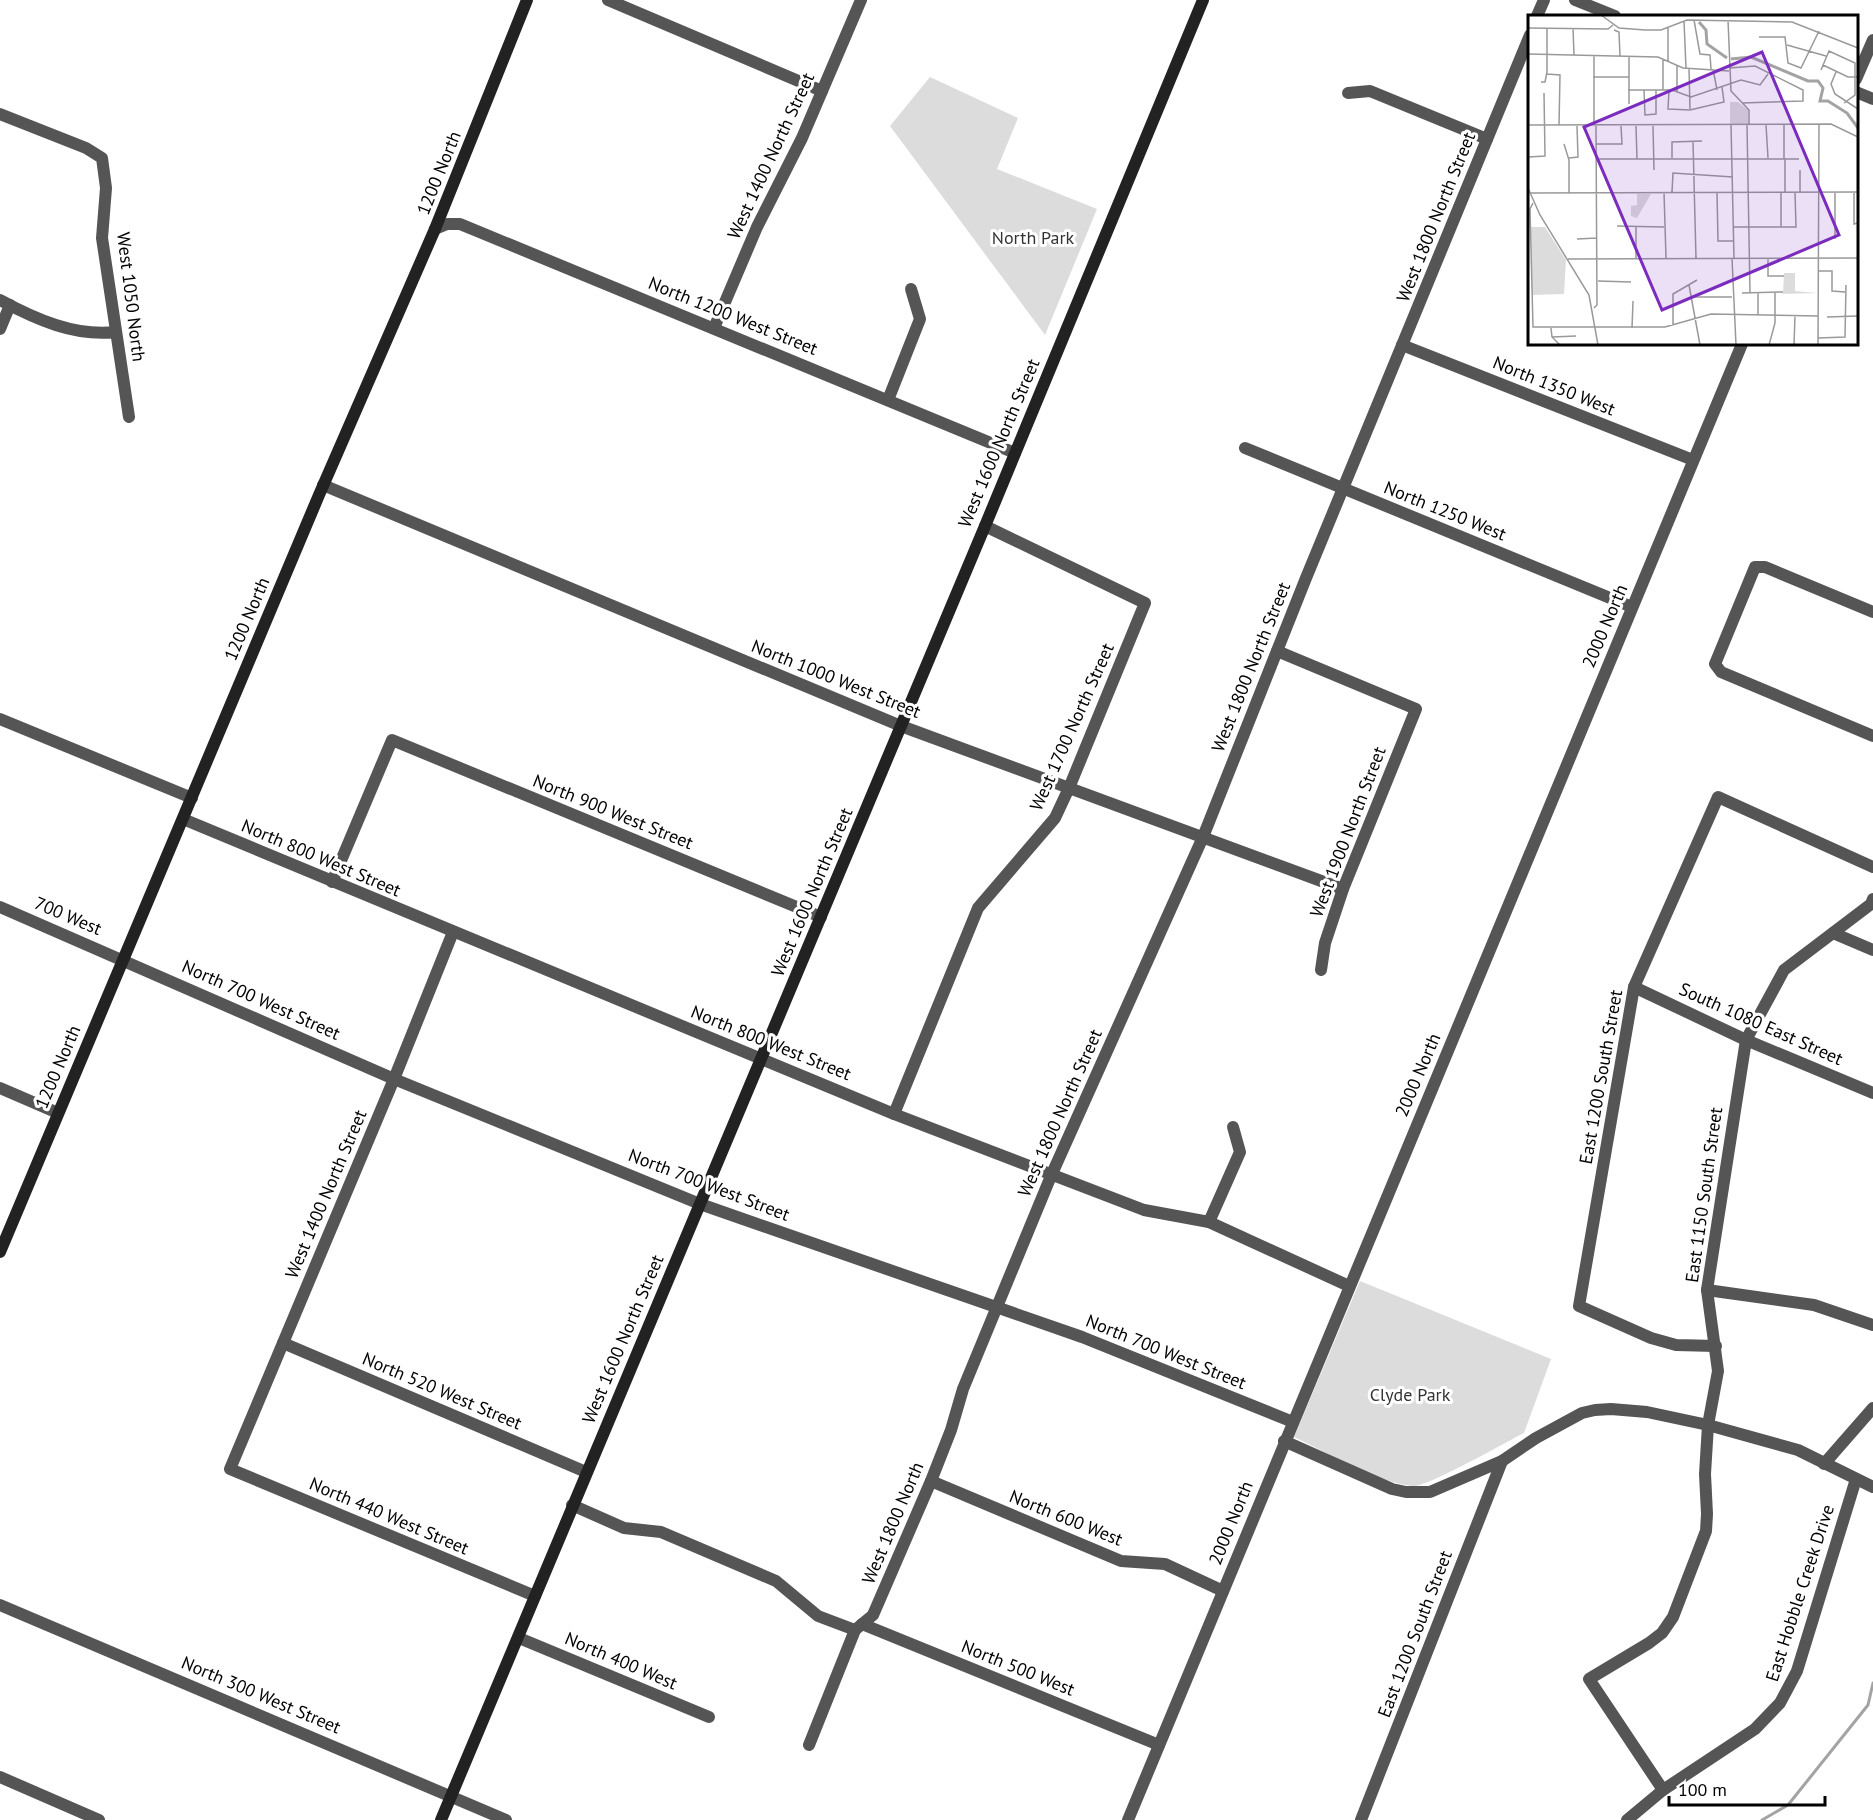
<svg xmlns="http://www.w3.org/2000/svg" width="1873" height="1820" font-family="'PT Sans',sans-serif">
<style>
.green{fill:#dcdcdc}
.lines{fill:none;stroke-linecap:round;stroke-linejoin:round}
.stream{stroke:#a3a3a3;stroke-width:3}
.street{stroke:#555;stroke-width:12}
.secondary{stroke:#222;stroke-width:12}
.labels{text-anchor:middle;stroke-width:6;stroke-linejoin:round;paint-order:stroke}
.street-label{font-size:18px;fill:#000;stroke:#fff}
.park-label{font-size:18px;fill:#333;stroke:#fff}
.inset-river{fill:none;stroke:#a3a3a3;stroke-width:3}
.inset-road{fill:none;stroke:#999;stroke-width:1.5}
.view{fill:#7b2cbf;fill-opacity:0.15;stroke:#7b2cbf;stroke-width:3}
.inset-edge{fill:none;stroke:#000;stroke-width:3}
</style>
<rect width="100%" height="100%" fill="#fff"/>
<g class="green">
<polygon points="930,77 1018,118 997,169 1097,209 1045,335 890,126"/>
<path d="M 1360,1281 L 1551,1359 L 1524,1433 C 1506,1442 1428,1487 1413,1486 C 1382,1484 1324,1451 1294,1437 Z"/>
</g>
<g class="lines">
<polyline class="stream" points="1762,1820 1788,1805 1868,1705 1873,1683"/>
<g class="street">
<polyline points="608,0 822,91"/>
<polyline points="1575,0 1615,16"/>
<polyline points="1537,16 1544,0"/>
<polyline points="1856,79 1873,40"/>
<polyline points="1856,92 1873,99"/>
<polyline points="1348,93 1370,91 1487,139"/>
<polyline points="0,114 86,148 102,158 106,188 102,238 129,417"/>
<polyline points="435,229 447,224 460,224 1015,453"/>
<path d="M 0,300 C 35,319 75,337 116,332"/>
<polyline points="714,328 757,227 802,138 861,0"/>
<polyline points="0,329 10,305"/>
<polyline points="1402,345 1693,460"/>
<polyline points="888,400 920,319 911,289"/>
<polyline points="1245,448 1632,607"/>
<polyline points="323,485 901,726 1343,889"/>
<polyline points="1873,612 1765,567 1755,567 1715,664 1721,672 1873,736"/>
<polyline points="1277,651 1416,709 1343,889 1325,943 1321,970"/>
<polyline points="0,719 192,798"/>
<polyline points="183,819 894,1114 1144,1210 1209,1222 1349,1286"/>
<polyline points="332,882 392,740 821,917"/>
<polyline points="0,907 394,1079 700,1204 1082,1337 1293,1422"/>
<polyline points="453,932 394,1079 230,1469 535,1596"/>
<polyline points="1833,933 1873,950"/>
<polyline points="1634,987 1746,1040 1873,1093"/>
<polyline points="0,1088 58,1113"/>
<polyline points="894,1114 978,908 1055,818 1069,788 1145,603 985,526"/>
<polyline points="1209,1222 1240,1152 1233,1127"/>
<polyline points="1707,1290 1814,1305 1873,1325"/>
<polyline points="283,1343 586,1472"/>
<polyline points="1716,1346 1676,1345 1651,1338 1579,1306 1634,987 1718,797 1873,867"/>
<polyline points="1284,1441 1392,1489 1406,1492 1430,1492 1502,1461 1536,1438 1582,1413 1595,1410 1611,1409 1647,1412 1708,1425 1798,1450 1873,1487"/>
<polyline points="1824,1464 1873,1408"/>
<polyline points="931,1481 1121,1561 1165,1564 1223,1591"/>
<polyline points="572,1505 624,1528 661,1532 776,1581 818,1616 855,1630"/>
<polyline points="0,1605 506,1820"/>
<polyline points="862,1624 1159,1745"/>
<polyline points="519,1638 709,1717"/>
<polyline points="809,1745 855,1630 873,1615 931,1481 951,1430 963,1389 1051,1176 1203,837 1306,578 1530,35"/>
<polyline points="0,1777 99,1820"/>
<polyline points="1663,1790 1589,1679 1649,1643 1662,1633 1673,1617 1706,1531 1707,1514 1705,1474 1708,1425 1718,1371 1707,1290 1746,1040 1784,970 1871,904 1873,899"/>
<polyline points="1128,1820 1742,344"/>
<polyline points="1361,1820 1502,1461"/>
<polyline points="1627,1820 1663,1790 1755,1729 1780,1703 1797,1671 1856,1479"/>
</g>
<g class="secondary">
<polyline points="0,1252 319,495 435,229 527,0"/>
<polyline points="441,1820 985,526 1203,0"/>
</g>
</g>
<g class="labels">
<g class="street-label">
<text transform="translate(771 156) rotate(-65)" y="6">West 1400 North Street</text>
<text transform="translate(439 173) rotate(-68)" y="6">1200 North</text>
<text transform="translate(1436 217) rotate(-68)" y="6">West 1800 North Street</text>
<text transform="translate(131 297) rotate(83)" y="6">West 1050 North</text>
<text transform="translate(733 316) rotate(22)" y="6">North 1200 West Street</text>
<text transform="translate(1554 386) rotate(22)" y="6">North 1350 West</text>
<text transform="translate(999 443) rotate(-67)" y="6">West 1600 North Street</text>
<text transform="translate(1445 511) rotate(22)" y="6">North 1250 West</text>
<text transform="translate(247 619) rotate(-67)" y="6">1200 North</text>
<text transform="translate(1605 626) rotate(-67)" y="6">2000 North</text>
<text transform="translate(1251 667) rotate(-68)" y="6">West 1800 North Street</text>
<text transform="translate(836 679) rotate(22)" y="6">North 1000 West Street</text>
<text transform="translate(1072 727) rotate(-66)" y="6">West 1700 North Street</text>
<text transform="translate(613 812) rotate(22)" y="6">North 900 West Street</text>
<text transform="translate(1348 832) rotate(-69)" y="6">West 1900 North Street</text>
<text transform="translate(321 858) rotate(23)" y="6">North 800 West Street</text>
<text transform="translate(812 892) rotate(-67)" y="6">West 1600 North Street</text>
<text transform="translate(68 916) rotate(23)" y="6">700 West</text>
<text transform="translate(261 1000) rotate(24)" y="6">North 700 West Street</text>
<text transform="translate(1761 1024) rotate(24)" y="6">South 1080 East Street</text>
<text transform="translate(771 1043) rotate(22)" y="6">North 800 West Street</text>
<text transform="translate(58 1067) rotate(-67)" y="6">1200 North</text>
<text transform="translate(1418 1075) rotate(-67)" y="6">2000 North</text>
<text transform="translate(1601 1077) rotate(-80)" y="6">East 1200 South Street</text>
<text transform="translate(1060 1113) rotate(-66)" y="6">West 1800 North Street</text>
<text transform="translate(709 1185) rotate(21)" y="6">North 700 West Street</text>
<text transform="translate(326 1194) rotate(-67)" y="6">West 1400 North Street</text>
<text transform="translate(1704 1195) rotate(-82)" y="6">East 1150 South Street</text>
<text transform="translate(623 1339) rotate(-67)" y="6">West 1600 North Street</text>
<text transform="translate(1166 1352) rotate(22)" y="6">North 700 West Street</text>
<text transform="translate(442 1391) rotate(23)" y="6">North 520 West Street</text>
<text transform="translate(389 1516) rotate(23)" y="6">North 440 West Street</text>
<text transform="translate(1066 1518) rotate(22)" y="6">North 600 West</text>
<text transform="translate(893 1523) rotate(-67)" y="6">West 1800 North</text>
<text transform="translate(1231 1523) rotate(-68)" y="6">2000 North</text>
<text transform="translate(1800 1593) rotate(-72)" y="6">East Hobble Creek Drive</text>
<text transform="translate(1415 1634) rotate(-69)" y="6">East 1200 South Street</text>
<text transform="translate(621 1661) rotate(23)" y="6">North 400 West</text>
<text transform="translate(1018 1668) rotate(22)" y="6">North 500 West</text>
<text transform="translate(261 1695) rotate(23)" y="6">North 300 West Street</text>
</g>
<g class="park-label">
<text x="1033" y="244">North Park</text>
<text x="1410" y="1401">Clyde Park</text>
</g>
</g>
<g transform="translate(1528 15)">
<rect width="330" height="330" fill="#fff"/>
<path d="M 202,87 L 210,87 L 220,95 L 220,109 L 202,109 ZM 109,179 L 123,179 L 109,203 L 103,201 L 103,191 L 109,190 ZM 3,212 L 17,212 L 38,245 L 36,279 L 4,280 ZM 256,258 L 267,258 L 267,276 L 290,278 L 255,279 Z" fill="#dcdcdc"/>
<path class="inset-river" d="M 171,7 L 178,15 L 179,29 L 199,43M 203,44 L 223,42 L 280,66 L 290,66 L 295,73 L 292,86 L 300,86 L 319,98 L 330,113"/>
<path class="inset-road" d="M 73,0 L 91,13 L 117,15 L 133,15 L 159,5 L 264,7 L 330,33M 166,5 L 172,39 L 182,40 L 183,54M 200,5 L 203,76 L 221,95 L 221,110M 156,6 L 158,53M 0,13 L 80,14 L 85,10M 45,13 L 46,40M 86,15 L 91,17 L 92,41M 231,22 L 257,22 L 260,48 L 273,53 L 291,16M 259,30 L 298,41M 0,39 L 130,42 L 155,53 L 201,56M 66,41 L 66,111M 101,42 L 101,89M 135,44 L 135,75M 140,46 L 140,13M 295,50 L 320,62 L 330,62M 161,53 L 162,94M 201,53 L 227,51 L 275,75 L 275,86 L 214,88M 185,54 L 189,75M 293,55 L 301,36 L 327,48 L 327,80 L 316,88M 308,57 L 303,69 L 307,79 L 330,94M 19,59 L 32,60 L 31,110M 65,62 L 101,62M 13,67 L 17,67 L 19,57 L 19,13M 100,75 L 144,75 L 163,82 L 213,65 L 232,70 L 240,59M 116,75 L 117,100 L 128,99 L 128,75M 141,75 L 140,94 L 162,95 L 196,87 L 194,72M 149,77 L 149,50M 0,110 L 303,109 L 330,122M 203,110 L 206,243M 219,110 L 222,277M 238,110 L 240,143M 256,110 L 256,144M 108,111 L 109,144M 125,111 L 126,155M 165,127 L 168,243M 36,129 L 41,145 L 41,178M 68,129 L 94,129 L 93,111M 0,142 L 17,141 L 16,78M 41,143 L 50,142 L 49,111M 144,143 L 144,127 L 174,126M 68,144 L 271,144M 272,155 L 272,177M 0,173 L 12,200 L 61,280 L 70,330M 136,177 L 138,243M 144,177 L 145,158 L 205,162M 189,177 L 190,226 L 206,226M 253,177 L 253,212M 257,177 L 257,144M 326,177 L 326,209 L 330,208M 2,178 L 330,177M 5,188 L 2,194 L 5,312 L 137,312 L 183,299 L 290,301M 89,211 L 136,212M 108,211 L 108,244M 206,212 L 268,212 L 267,177M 49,224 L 69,223M 307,224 L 307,177M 204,243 L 208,330M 240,243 L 240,261 L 256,261M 40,244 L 330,243M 290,256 L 304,256 L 304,276 L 317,277M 70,266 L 103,267M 161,270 L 172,330M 230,277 L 230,301M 214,278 L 255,277M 163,282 L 204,282M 66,293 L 69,290 L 68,111M 299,302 L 330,301M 145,311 L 145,279 L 169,265M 23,313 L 24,322 L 32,330M 104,313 L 105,286M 24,322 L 48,321M 290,323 L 317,322 L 318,270M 241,330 L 247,308 L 247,277M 266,330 L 267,301M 290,330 L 291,109"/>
<path class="view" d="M 234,37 L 311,220 L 134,295 L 56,112 Z"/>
<rect width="330" height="330" class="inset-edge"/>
</g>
<path d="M1669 1796v9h156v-9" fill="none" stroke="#000000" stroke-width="3"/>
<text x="1678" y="1796" font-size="18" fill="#000000" stroke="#ffffff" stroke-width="4.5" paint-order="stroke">100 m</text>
</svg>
